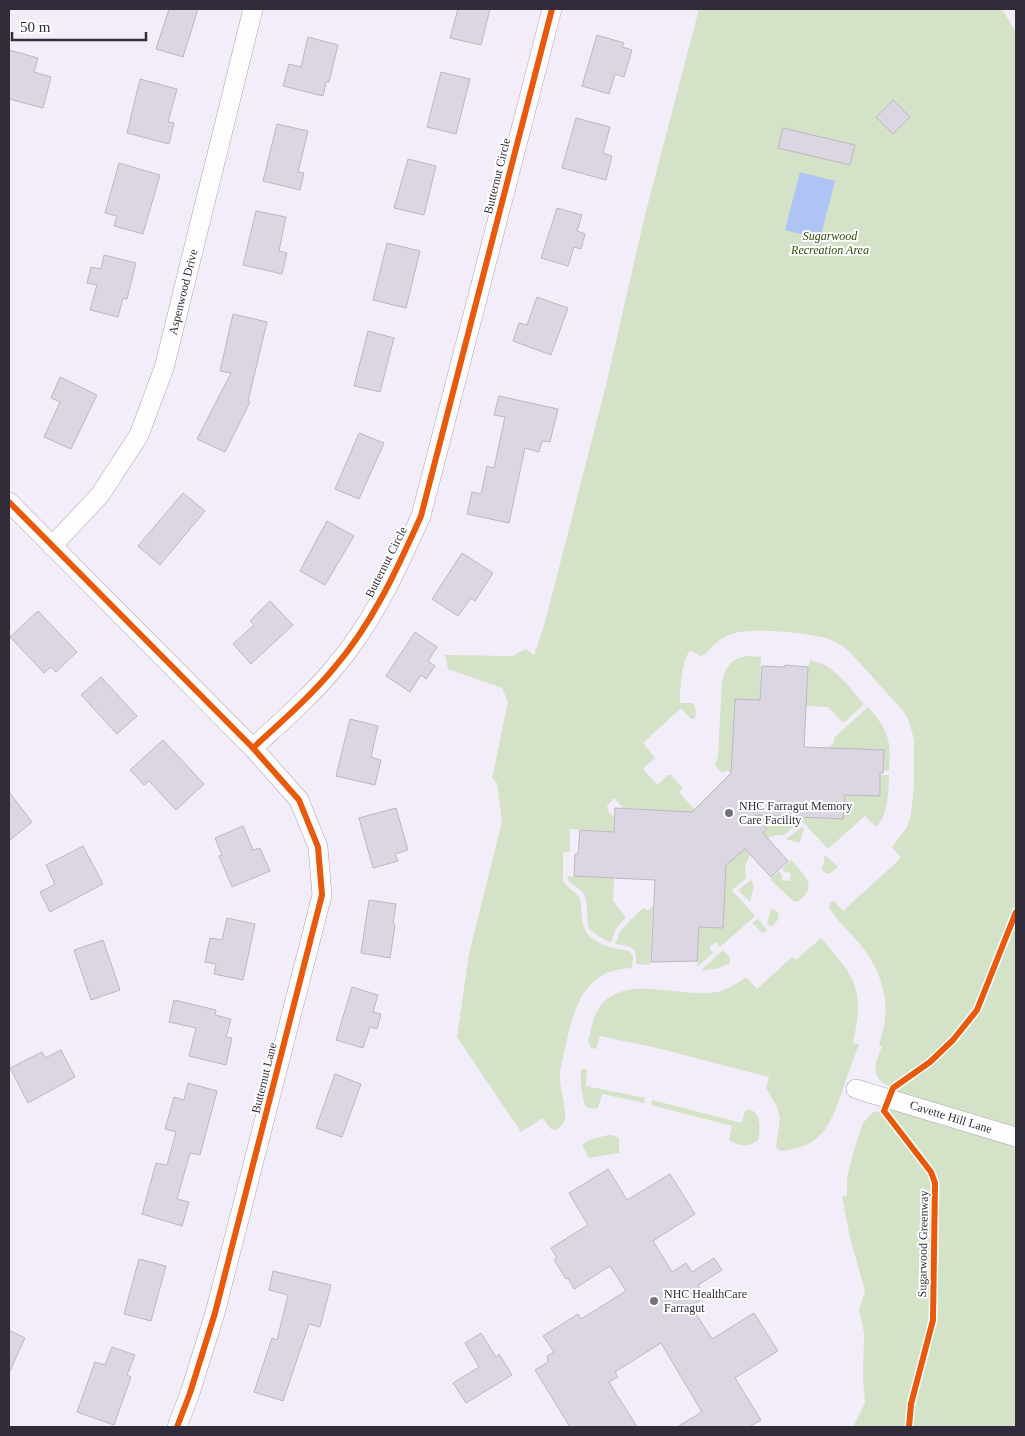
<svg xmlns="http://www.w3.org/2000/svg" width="1025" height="1436" font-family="Georgia,serif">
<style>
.green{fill:#d4e3c8}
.water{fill:#adc4f5}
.building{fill:#dbd6e2;stroke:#bcb7c3}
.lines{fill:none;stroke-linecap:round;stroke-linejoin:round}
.minor-casing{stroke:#a9a5b0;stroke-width:20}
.minor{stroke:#fdfcfe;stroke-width:19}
.cycleway-casing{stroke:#fff;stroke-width:9}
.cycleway{stroke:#e8590c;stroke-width:6}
.poi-dot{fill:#75707d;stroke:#fff;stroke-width:2}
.labels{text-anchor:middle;stroke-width:4;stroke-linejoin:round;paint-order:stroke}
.street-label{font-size:12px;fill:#322c3a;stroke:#fff}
.park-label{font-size:12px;font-style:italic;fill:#2e4907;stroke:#fff}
.poi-label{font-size:12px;fill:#322c3a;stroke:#fff;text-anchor:start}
</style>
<rect width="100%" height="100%" fill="#f2edf9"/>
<g class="green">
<path d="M 699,9 L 1002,9 L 1016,32 L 1016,1427 L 853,1427 L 865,1403 L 863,1379 L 864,1333 L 859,1309 L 865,1291 L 850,1238 L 842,1196 L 847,1196 L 847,1177 L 855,1147 L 863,1123 L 873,1112 L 884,1111 L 893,1088 C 869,1078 874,1067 882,1046 L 879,1046 C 881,1037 884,1028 885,1019 C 888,991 877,964 859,943 C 849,931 836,920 829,907 L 830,902 L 834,901 L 843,911 L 901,858 L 892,847 L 907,827 L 911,814 L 914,787 L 914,740 L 909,721 L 904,712 L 849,651 C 842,646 835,641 826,638 C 806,633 750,627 732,634 C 719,638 713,646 704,655 L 700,656 L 690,650 C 681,664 680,686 680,703 L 693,703 L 696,710 L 695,718 L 691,719 L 681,708 L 643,743 L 655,758 L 643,769 L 657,785 L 668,775 L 671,775 L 683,788 L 679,792 L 695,810 L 692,812 L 623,808 L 615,799 L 613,799 L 607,806 L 609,813 L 614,817 L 614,832 L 570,829 L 570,852 L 563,852 L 563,881 L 569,888 L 579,896 C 582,905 581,914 583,924 C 587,944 613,948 629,951 L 633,956 L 632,968 C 585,969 575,1005 566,1044 C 564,1054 560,1066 560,1077 C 560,1089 567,1111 565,1119 C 564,1124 560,1127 556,1130 L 551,1129 L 543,1118 L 521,1132 L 457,1037 L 469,954 L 502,822 L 497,783 L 492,778 L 508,702 L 502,688 L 448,669 L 445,655 L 512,656 L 526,649 L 534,655 L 544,626 L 606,385 L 645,215 Z"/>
<path d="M 749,656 L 761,657 L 760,700 L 736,699 L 731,773 L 727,770 L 722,773 L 715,765 L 718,757 L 722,682 C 725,667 732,657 749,656 Z"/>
<path d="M 810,660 C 835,665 849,687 864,704 L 845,722 L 842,722 L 828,707 L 805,706 L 808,667 Z"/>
<path d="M 868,707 C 889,731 891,739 889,771 L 883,770 L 884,750 L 810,747 L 829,747 L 834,743 L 834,738 Z"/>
<path d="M 880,775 L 889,775 C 888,794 889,813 876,827 L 865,816 L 828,849 L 802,821 L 784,835 L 776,835 L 767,838 L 763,833 L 767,829 L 755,815 L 845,794 L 880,796 Z"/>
<polygon points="802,827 804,830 799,843 786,839"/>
<polygon points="728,839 740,853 745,849 750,855 745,866 746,878 732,890 755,916 720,947 716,942 709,948 713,953 697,967 699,927 723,928"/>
<polygon points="825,855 838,867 831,873 827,874 822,870"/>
<path d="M 791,860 C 804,875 820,887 797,902 L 793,901 L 770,879 L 779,871 L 782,875 L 782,880 L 790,881 L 791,873 L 785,872 L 782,869 Z"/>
<path d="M 567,876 L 614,878 L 613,901 L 626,917 L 615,930 L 611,943 L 598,936 L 589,929 C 586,918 589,903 583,893 C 578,886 569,886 567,876 Z"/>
<polygon points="751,880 754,886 750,902 738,890"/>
<path d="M 653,906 L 650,965 L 636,964 C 638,946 630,946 615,944 L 621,930 L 643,908 L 648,910 Z"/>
<path d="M 773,909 L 778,912 C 780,920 776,922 771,927 L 767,923 L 771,910 Z"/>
<polygon points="758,919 767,930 763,933 752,923"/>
<path d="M 821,938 C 856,978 865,989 853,1043 L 859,1044 C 853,1060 847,1076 842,1092 C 829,1128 822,1147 780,1151 L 776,1147 L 780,1118 L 777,1107 L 766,1088 L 769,1077 L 657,1048 L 600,1036 L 596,1049 L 591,1048 L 588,1041 C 591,1030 593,1017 599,1008 C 622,972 682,999 717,992 C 727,990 736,984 745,978 L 748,979 L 757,989 L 792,957 L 796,960 Z"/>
<polygon points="723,950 730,958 730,963 719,968 700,971"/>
<path d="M 582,1069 L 587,1070 L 586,1086 L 645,1098 L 644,1103 L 602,1094 L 598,1108 C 594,1109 589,1109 586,1106 C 582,1100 579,1075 582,1069 Z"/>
<path d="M 652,1100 L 742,1123 L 745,1111 L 750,1109 C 761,1115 761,1129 758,1140 C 749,1148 738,1146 729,1140 L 732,1126 L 651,1105 Z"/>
<polygon points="608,1135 616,1136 619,1138 619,1153 589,1158 582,1145 589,1140"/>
</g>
<polygon class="water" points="800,172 835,181 820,239 785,230"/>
<g class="building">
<polygon points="169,9 198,9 183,57 156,49"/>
<polygon points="458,9 490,9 481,45 450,38"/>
<polygon points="597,35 624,43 622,47 632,50 624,77 615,74 609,94 582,86"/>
<polygon points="308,37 338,45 329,82 326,82 323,96 283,86 289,64 301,67"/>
<polygon points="9,50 38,58 34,72 51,77 43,108 9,99"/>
<polygon points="441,72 470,79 456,134 427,127"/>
<polygon points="140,79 177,89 168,122 174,123 169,144 127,133"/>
<polygon points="893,100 910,117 893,134 876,117"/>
<polygon points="576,118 610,127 603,153 612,156 606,180 562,168"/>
<polygon points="277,124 308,131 298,172 304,173 300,190 263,181"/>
<polygon points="783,128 855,145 850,165 778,148"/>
<polygon points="408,159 436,166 424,215 394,208"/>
<polygon points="119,163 160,175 143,234 114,226 117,216 105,213"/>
<polygon points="557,208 582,215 577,231 585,234 581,249 574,247 568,266 541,258"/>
<polygon points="256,211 286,217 279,251 287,253 282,274 243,265"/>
<polygon points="387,243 420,251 406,308 373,300"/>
<polygon points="104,255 136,263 127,299 123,298 118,317 90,310 97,285 87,283 91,267 101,269"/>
<polygon points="537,297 568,308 551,355 513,341 519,323 527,325"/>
<polygon points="233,314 267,322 248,401 250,402 225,452 197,439 231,373 220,371"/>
<polygon points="368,331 394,338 380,392 354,386"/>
<polygon points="60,377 97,395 71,449 44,437 60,402 51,398"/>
<polygon points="499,396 558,409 550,442 542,441 539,452 525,448 509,523 467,514 472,492 481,494 487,466 494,468 505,417 494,415"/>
<polygon points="359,433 384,443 359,499 335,489"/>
<polygon points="183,493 205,511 160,565 138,546"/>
<polygon points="327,521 354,536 325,585 300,571"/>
<polygon points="462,553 493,573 475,601 471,598 458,616 432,599"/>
<polygon points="270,601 293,625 251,664 233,644 254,625 250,621"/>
<polygon points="38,611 77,652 56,672 51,667 44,673 10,637"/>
<polygon points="415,632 437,647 428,661 435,666 426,679 421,675 410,692 386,676"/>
<polygon points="785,665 808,667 804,747 884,750 883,773 880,773 880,796 845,795 843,819 755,815 767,829 763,833 788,861 771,877 745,849 726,865 723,928 699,927 697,961 651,962 655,880 574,876 575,854 578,854 580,830 614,832 615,808 692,812 731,773 735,699 760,700 762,666 785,667"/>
<polygon points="101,677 137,716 117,734 81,695"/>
<polygon points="350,719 378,726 371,757 381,760 375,785 336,776"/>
<polygon points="163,740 204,784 176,810 149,781 144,785 130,770"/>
<polygon points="9,792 32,822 9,841"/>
<polygon points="396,808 408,850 395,854 398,861 373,868 359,818"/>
<polygon points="243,826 253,850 260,848 270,871 232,887 219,856 222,855 215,838"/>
<polygon points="83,846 103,884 50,912 40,892 55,884 46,865"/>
<polygon points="369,900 396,904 393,924 395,925 390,958 361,953"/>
<polygon points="227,918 255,924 243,980 214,974 216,964 205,962 210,938 222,940"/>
<polygon points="103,940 120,990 91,1000 74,950"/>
<polygon points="352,987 378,995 373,1012 381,1014 377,1029 370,1027 363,1048 336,1040"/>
<polygon points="174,1000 216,1010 215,1015 231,1019 226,1037 232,1038 226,1065 189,1056 196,1028 169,1022"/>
<polygon points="61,1050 75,1077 28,1103 10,1068 42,1052 45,1058"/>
<polygon points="335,1074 361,1084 342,1137 316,1128"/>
<polygon points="188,1083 217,1091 200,1155 190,1153 177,1199 189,1202 182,1226 142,1214 156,1163 167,1165 176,1132 165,1129 174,1097 184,1100"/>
<polygon points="608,1169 627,1200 670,1174 695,1214 653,1241 672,1272 686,1263 692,1272 714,1258 722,1270 698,1285 705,1297 691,1306 712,1339 754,1313 778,1351 735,1378 761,1420 749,1427 677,1427 702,1412 661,1343 615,1372 618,1377 609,1382 637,1427 570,1427 535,1370 548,1362 547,1356 554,1352 543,1336 578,1314 581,1319 626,1291 610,1266 574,1289 568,1278 566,1279 554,1260 557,1258 551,1248 588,1225 569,1193"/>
<polygon points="139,1259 166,1266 151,1321 124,1314"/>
<polygon points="273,1271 331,1285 320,1327 309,1324 283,1401 254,1392 272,1338 277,1340 288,1295 269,1290"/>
<polygon points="9,1330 25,1338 9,1373"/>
<polygon points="481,1333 496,1357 499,1354 512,1375 466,1403 453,1383 479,1367 465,1343"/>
<polygon points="112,1347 135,1355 127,1375 131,1377 114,1425 77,1412 95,1362 105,1365"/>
</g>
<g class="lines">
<g class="minor-casing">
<g id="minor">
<path d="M 9,502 L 253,748 C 281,722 310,697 334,668 C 373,623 397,569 421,516 L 552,9"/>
<polyline points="52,546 100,495 139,435 164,368 253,9"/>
<polyline points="856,1089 1016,1137"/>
<polyline points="177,1427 190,1393 215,1313 322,895 318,847 299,800 253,748"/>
</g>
</g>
<use href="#minor" class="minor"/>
<g class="cycleway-casing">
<g id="cycleway">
<path d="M 9,502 L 253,748 C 281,722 310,697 334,668 C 373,623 397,569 421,516 L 552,9"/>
<polyline points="177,1427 190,1393 215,1313 322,895 318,847 299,800 253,748"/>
<polyline points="909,1427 911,1404 933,1320 935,1183 931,1172 884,1111 893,1088 930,1062 953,1040 977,1010 1016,912"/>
</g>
</g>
<use href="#cycleway" class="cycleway"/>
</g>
<g class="poi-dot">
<circle cx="729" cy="813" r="5"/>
<circle cx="654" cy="1301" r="5"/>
</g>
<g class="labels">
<g class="street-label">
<text transform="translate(497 176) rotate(-76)" y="4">Butternut Circle</text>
<text transform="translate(183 292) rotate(-76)" y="4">Aspenwood Drive</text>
<text transform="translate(386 562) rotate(-63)" y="4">Butternut Circle</text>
<text transform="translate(264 1078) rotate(-76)" y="4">Butternut Lane</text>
<text transform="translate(951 1117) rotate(17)" y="4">Cavette Hill Lane</text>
<text transform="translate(923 1244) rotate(-89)" y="4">Sugarwood Greenway</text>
</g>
<g class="park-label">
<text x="830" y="240">Sugarwood<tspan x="830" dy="14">Recreation Area</tspan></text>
</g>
<g class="poi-label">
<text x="739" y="810">NHC Farragut Memory<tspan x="739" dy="14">Care Facility</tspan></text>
<text x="664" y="1298">NHC HealthCare<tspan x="664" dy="14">Farragut</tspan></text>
</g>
</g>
<rect width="1025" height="1436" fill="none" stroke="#322c3a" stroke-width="20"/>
<path d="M12 32v8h134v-8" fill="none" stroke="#322c3a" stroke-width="2.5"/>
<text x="20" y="32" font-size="15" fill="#322c3a" stroke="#ffffff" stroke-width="4" paint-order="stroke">50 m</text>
</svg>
